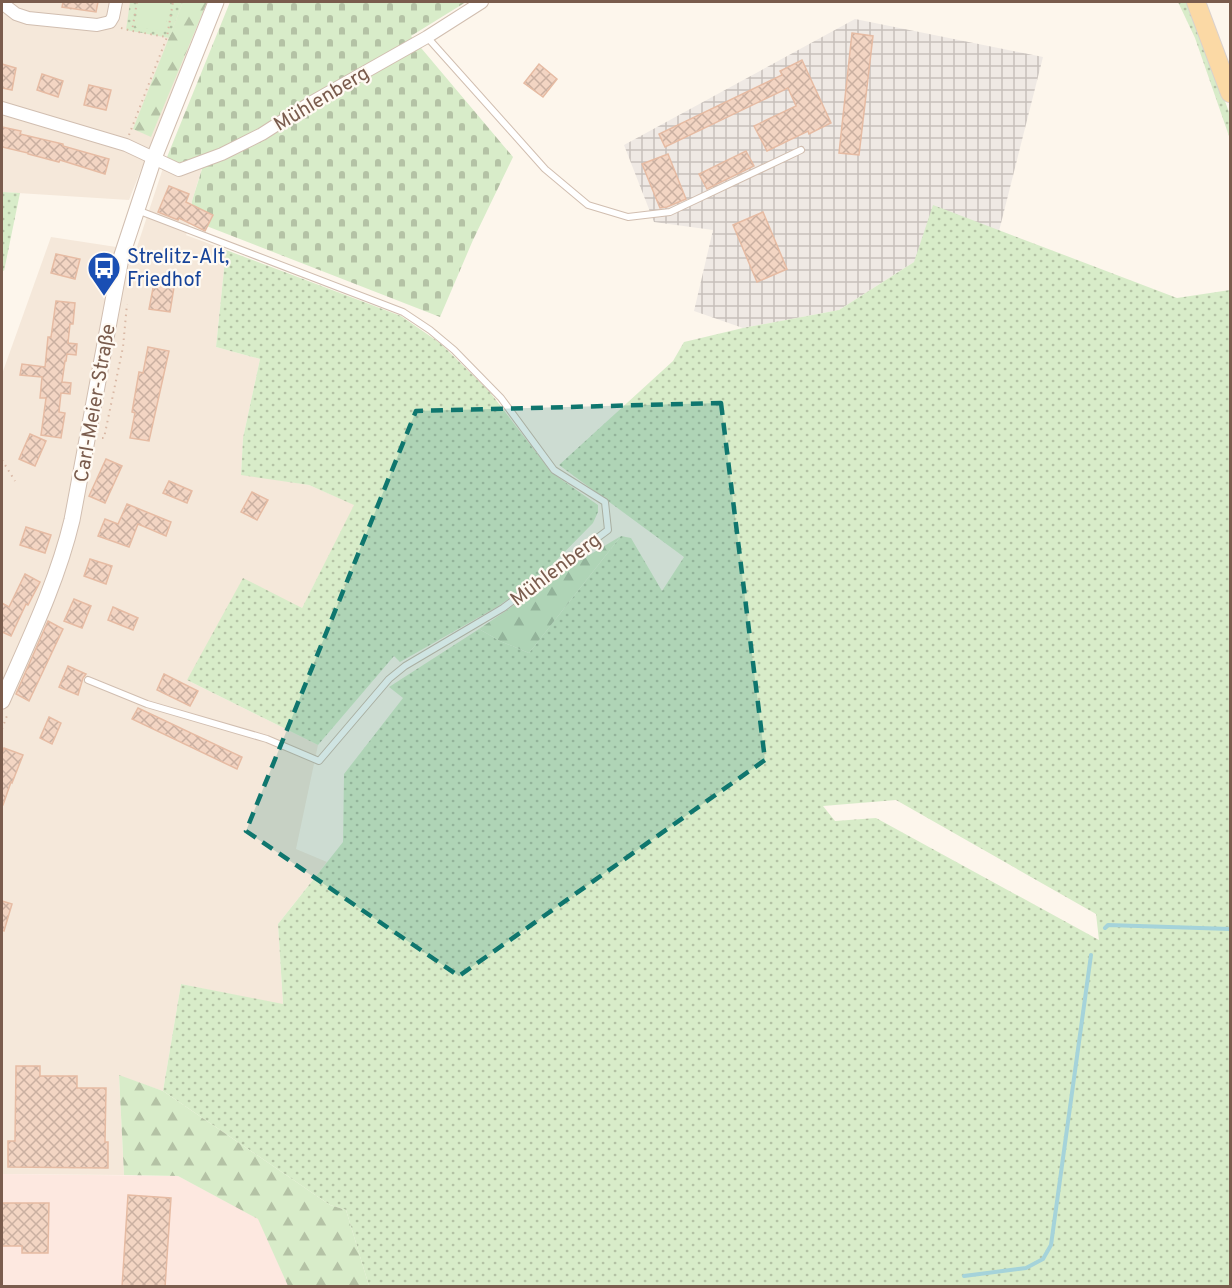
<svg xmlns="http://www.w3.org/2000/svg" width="1232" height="1288" font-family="Overpass,sans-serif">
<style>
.residential{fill:#f5e8da}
.commercial{fill:#fde8e0}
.industrial{fill:url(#industrial-grid)}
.grass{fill:url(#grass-dots);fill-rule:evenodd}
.forest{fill:url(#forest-firs)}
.cemetery{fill:url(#cemetery-stones)}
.green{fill:#d8ecc9}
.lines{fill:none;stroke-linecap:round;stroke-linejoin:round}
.stream{stroke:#a5d3da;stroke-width:4}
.building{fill:url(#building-cross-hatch);stroke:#e6bba3;stroke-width:1.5}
.service-casing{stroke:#d1beb0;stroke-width:8}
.minor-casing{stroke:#d1beb0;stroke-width:14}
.tertiary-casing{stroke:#d1beb0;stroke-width:17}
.primary-casing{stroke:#dad1cd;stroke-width:20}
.path{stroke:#d9b8a5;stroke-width:2;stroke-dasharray:1.5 4.5;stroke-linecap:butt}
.service{stroke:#fff;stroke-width:6}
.minor{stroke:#fff;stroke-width:12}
.tertiary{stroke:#fff;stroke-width:15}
.primary{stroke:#fbd9a5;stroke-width:18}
.marked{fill:#0f766e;fill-opacity:0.2;stroke:#0f766e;stroke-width:4.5;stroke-dasharray:12 8;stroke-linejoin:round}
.labels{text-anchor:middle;stroke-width:4.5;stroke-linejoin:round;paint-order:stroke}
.street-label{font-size:20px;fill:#7a5c4d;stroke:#fffaf3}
.transit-label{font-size:20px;fill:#164399;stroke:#fffaf3;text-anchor:start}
</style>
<defs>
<pattern id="industrial-grid" width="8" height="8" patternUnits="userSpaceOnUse" patternTransform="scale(1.5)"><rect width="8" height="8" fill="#efe9e4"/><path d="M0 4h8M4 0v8" fill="none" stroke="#c7c0bb"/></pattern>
<pattern id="grass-dots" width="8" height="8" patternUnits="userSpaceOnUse" patternTransform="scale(1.5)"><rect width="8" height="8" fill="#d8ecc9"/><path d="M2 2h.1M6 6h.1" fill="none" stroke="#b4c2a5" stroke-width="1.8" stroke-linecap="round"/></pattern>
<pattern id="forest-firs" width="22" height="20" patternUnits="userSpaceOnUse" patternTransform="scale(1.5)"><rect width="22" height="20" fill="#d8ecc9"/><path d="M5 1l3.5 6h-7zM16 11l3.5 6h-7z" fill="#b4c2a5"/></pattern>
<pattern id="cemetery-stones" width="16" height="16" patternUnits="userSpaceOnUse" patternTransform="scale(1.5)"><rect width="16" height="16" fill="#d8ecc9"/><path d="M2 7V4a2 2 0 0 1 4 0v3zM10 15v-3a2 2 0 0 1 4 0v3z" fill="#b4c2a5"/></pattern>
<pattern id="building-cross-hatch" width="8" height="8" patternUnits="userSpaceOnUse" patternTransform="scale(1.5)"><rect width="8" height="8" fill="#f3d5c3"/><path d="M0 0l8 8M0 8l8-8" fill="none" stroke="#cab0a1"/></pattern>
</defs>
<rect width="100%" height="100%" fill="#fdf6ec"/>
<g class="residential">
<polygon points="2,2 207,2 129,200 2,192"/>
<polygon points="165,162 202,168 192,201 191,220 186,235 226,250 216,347 260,359 243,438 241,474 309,485 355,505 302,608 187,680 318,745 296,849 327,862 278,924 283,1005 181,984 163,1091 119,1076 124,1175 2,1174 2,374 51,237 136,250"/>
</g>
<polygon class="commercial" points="2,1174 178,1176 259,1219 288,1286 2,1286"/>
<polygon class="industrial" points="855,19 1043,57 998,235 914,262 839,310 743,328 694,311 713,230 654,222 624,145"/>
<g class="grass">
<polygon points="130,2 183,2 169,38 126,30"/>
<polygon points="1178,2 1187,2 1201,35 1230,115 1230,139 1195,38"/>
<polygon points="2,192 20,193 4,271 2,270"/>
<path d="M 933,205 L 1177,298 L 1230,290 L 1230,1286 L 369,1286 L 346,1210 L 330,1205 L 163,1091 L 181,984 L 283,1004 L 278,924 L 343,842 L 344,774 L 403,698 L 389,687 L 479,629 L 500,641 L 529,653 L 621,536 L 631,538 L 662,591 L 684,557 L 559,465 L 673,361 L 684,342 L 743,328 L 839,310 L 914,262 ZM 896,800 L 1096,914 L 1099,940 L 876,818 L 835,821 L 823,806 Z"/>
<polygon points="226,250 401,316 440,343 489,391 552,473 598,505 598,512 593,523 541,576 497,607 400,662 394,656 318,745 187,680 243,578 302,608 354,505 309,485 241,475 243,438 260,359 216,347"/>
</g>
<g class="forest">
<polygon points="183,2 207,2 151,137 133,129"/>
<polygon points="621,536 529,653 500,641 479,629 576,563"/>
<polygon points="119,1075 163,1091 330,1205 346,1210 369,1286 288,1286 258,1219 178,1176 124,1175"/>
</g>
<polygon class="cemetery" points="230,2 466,2 411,36 513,157 473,240 440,317 191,220 192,201 202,169 165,162"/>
<polygon class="green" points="140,2 170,2 165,31 136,27"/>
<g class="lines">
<g class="stream">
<polyline points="1105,928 1108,925 1230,929"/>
<polyline points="964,1276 1026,1268 1043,1259 1051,1245 1091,955"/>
</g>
</g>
<g class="building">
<polygon points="63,2 98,2 96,12 62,7"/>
<polygon points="852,33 873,36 859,155 839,153"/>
<polygon points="802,60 831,123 809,134 808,131 767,151 754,126 796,106 788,88 665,147 659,134 782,75 780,71"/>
<polygon points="2,64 16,68 12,90 2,88"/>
<polygon points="539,64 557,79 543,97 524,83"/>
<polygon points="42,74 63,81 58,97 37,90"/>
<polygon points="89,85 111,90 106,110 84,105"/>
<polygon points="2,127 21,131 20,134 63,144 63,146 109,159 105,174 60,160 59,162 28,154 28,153 2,147"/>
<polygon points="746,151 754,166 707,189 699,174"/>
<polygon points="668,154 686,199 667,207 660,208 642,164"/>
<polygon points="169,186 189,194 186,202 213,215 205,231 179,218 178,220 158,212"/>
<polygon points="763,212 787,269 757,282 733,225"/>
<polygon points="56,254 80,259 75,279 51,273"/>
<polygon points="154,283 174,287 170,312 149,309"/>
<polygon points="56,301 75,303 73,324 70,324 68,343 77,344 76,355 67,354 66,361 65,361 62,382 71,383 70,394 61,393 59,412 65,413 61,438 41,435 46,398 40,398 42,377 20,375 22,364 45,367 48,337 51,337"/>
<polygon points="148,347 169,351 149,441 130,438 135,413 132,412 139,372 143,373"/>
<polygon points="30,434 46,441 35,466 19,459"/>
<polygon points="106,459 122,466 105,503 89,496"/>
<polygon points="169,481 192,491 187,503 163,493"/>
<polygon points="252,492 268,500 257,520 241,512"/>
<polygon points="127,504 171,522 166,536 138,524 129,547 98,536 105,519 118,524"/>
<polygon points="26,527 51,535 45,553 20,545"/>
<polygon points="90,559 112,566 106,584 84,576"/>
<polygon points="25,574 40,582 28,605 26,604 11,636 2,632 2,603 9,607"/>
<polygon points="74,599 91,606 82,628 64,621"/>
<polygon points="113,607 138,618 133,630 108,620"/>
<polygon points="48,621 63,629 29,701 16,694"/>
<polygon points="68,666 86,674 83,678 78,695 59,687"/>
<polygon points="164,674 198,691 190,706 157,690"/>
<polygon points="138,708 242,757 237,769 132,719"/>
<polygon points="49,717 61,723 52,744 40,738"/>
<polygon points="4,748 23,755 12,783 11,782 3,805 2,805 2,753"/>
<polygon points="2,901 12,904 4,931 2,930"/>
<polygon points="16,1066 40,1066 40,1076 77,1076 77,1088 106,1088 105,1142 108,1142 108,1168 8,1167 8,1141 15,1141"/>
<polygon points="128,1195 171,1198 165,1287 122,1287"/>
<polygon points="2,1203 49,1203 48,1253 22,1253 22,1246 2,1246"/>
</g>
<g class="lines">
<g class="service-casing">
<g id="service">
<polyline points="427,37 545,169 588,205 628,217 670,212 801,150"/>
<polyline points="88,680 147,704 267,739 319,761 389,679 405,666 503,608 608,530 605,502 554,470 501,398 454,350 430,330 403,312 137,210"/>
</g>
</g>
<g class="minor-casing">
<g id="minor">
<polyline points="4,2 7,7 16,14 28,18 97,25 110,22 113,17 116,2"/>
<polyline points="2,108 126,145 179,170 222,154 262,134 312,102 427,37 482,2"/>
</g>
</g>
<g class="tertiary-casing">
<path id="tertiary" d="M 2,701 C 28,642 57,583 72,520 L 121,258 L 154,158 L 216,2"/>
</g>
<g class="primary-casing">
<polyline id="primary" points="1196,2 1230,93"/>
</g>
<g class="path">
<polyline points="70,2 71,11"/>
<polyline points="137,2 132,31 167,37"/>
<polyline points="121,28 132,31"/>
<polyline points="129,135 167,37 173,2"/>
<polyline points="102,438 104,438 123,347 127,304"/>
<polyline points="2,460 15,481"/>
<polyline points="2,729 8,713"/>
</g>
<use href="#service" class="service"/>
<use href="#minor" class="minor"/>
<use href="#tertiary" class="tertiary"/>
<use href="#primary" class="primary"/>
</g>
<path class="marked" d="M 721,403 L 765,760 L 459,976 L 246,831 L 416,411 Z"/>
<defs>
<g id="bus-pin" transform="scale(1.725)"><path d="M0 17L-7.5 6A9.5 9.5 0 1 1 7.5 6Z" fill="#1a4fb4" stroke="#fffaf3"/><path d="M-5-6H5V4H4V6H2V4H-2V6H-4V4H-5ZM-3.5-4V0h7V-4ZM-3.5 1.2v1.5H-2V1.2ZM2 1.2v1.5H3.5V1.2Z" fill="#fff"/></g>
</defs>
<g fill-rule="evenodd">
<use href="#bus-pin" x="104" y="268"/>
</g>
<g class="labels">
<g class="street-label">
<text transform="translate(321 98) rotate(-31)" y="7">Mühlenberg</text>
<text transform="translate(94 403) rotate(-80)" y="7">Carl-Meier-Straße</text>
<text transform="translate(555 569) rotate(-37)" y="7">Mühlenberg</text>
</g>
<g class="transit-label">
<text x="127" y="263">Strelitz-Alt,<tspan x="127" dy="23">Friedhof</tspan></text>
</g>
</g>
<rect width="1232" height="1288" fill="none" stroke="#7a5c4d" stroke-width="6"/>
</svg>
